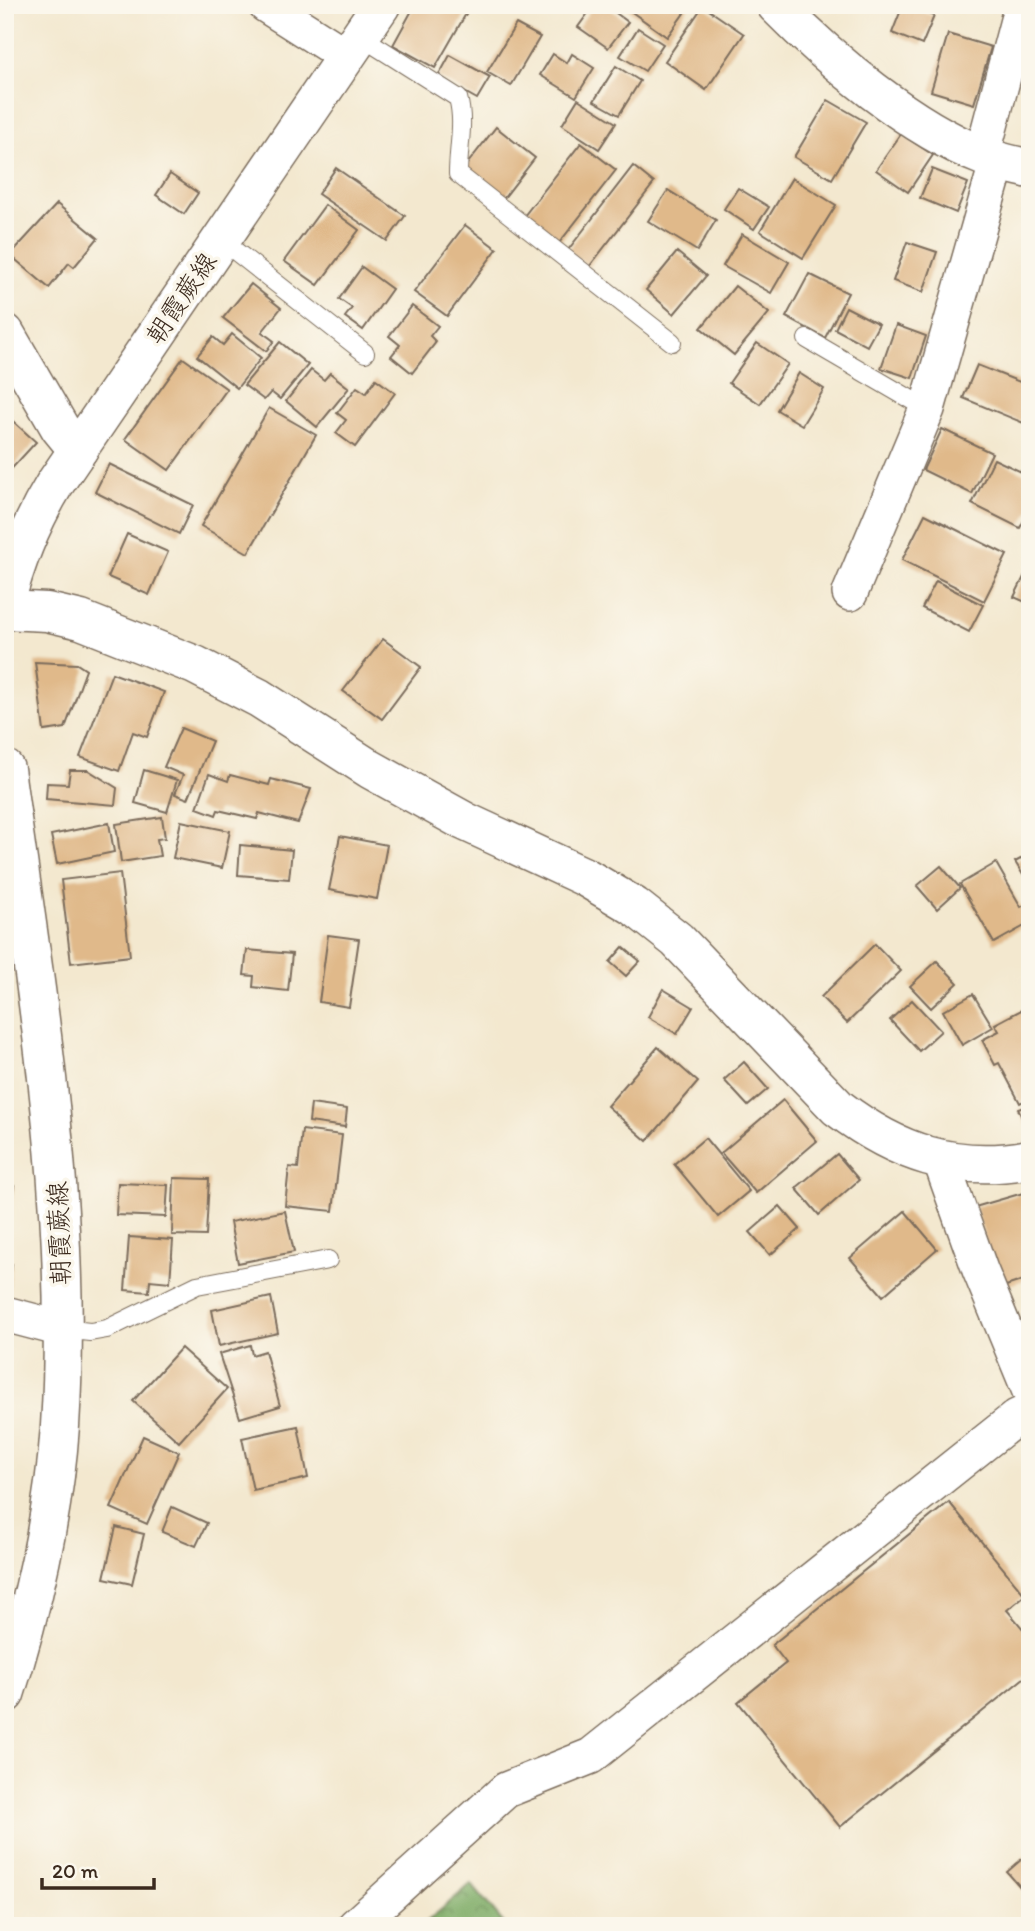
<svg xmlns="http://www.w3.org/2000/svg" width="1035" height="1931" font-family="Itim,'Klee One',sans-serif">
<style>
.forest{fill:url(#forest-crowns);stroke:#5c6b42;stroke-width:2}
.building{fill:#e0b98a}
.lines{fill:none;stroke-linecap:round;stroke-linejoin:round}
.lane-casing{stroke:#7b6c5c;stroke-width:20}
.street-casing{stroke:#7b6c5c;stroke-width:38}
.secondary-casing{stroke:#7b6c5c;stroke-width:41}
.primary-casing{stroke:#7b6c5c;stroke-width:41}
.lane{stroke:#fff;stroke-width:18}
.street{stroke:#fff;stroke-width:35}
.secondary{stroke:#fff;stroke-width:38}
.primary{stroke:#fff;stroke-width:38}
.labels{text-anchor:middle;stroke-width:7;stroke-linejoin:round;paint-order:stroke}
.street-label{font-size:26px;fill:#3b2a1e;stroke:#fbf7ec}
</style>
<defs>
<pattern id="forest-crowns" width="20" height="18" patternUnits="userSpaceOnUse" patternTransform="scale(1.75)"><rect width="20" height="18" fill="#7eac66"/><path d="M2 6a3 3 0 1 1 6 0M12 15a3 3 0 1 1 6 0" fill="none" stroke="#688c53"/></pattern>
</defs>
<rect width="100%" height="100%" fill="#fbf7ec"/>
<filter id="ink" filterUnits="userSpaceOnUse"><feTurbulence type="fractalNoise" baseFrequency=".0143" numOctaves="2"/><feDisplacementMap in="SourceGraphic" scale="14" xChannelSelector="R" yChannelSelector="G"/><feConvolveMatrix kernelMatrix="1 2 1 2 8 2 1 2 1" color-interpolation-filters="sRGB"/></filter>
<filter id="wash" filterUnits="userSpaceOnUse"><feTurbulence type="fractalNoise" baseFrequency=".00686" numOctaves="4" result="noise"/><feDisplacementMap in="SourceGraphic" scale="28" xChannelSelector="R" yChannelSelector="G"/><feGaussianBlur stdDeviation="1.57" result="paint"/><feColorMatrix in="noise" values="0 0 0 0 0 0 0 0 0 0 0 0 0 0 0 0 0 1.4 0 .05"/><feComposite in="paint" operator="in"/></filter>
<g filter="url(#wash)">
<rect width="100%" height="100%" fill="#f3e8cf"/>
<polygon class="forest" points="471,1884 506,1926 422,1926"/>
<g id="blocks">
<g class="building">
<polygon points="415,5 471,5 435,68 393,45"/>
<polygon points="594,5 605,5 628,22 608,48 578,27"/>
<polygon points="622,5 687,5 689,6 667,37"/>
<polygon points="903,5 934,16 922,45 892,33"/>
<polygon points="703,6 744,34 706,90 665,61"/>
<polygon points="516,24 540,37 511,86 487,72"/>
<polygon points="638,28 663,44 645,71 620,56"/>
<polygon points="948,34 991,47 974,104 931,91"/>
<polygon points="553,54 567,63 572,54 594,68 576,97 540,75"/>
<polygon points="450,55 490,77 477,99 438,77"/>
<polygon points="616,66 640,81 619,115 594,101"/>
<polygon points="578,99 616,123 599,149 562,125"/>
<polygon points="828,100 866,122 832,179 794,157"/>
<polygon points="496,127 535,158 500,203 461,172"/>
<polygon points="901,134 933,155 908,192 876,170"/>
<polygon points="581,143 616,170 559,243 524,216"/>
<polygon points="633,166 654,183 589,267 568,250"/>
<polygon points="336,168 405,216 387,241 318,194"/>
<polygon points="932,169 968,183 956,213 920,198"/>
<polygon points="170,174 198,193 184,214 156,195"/>
<polygon points="792,178 836,205 803,258 760,231"/>
<polygon points="738,188 769,207 754,229 724,209"/>
<polygon points="668,190 716,220 697,251 648,221"/>
<polygon points="57,204 98,238 74,267 69,263 49,288 10,255"/>
<polygon points="325,205 359,230 318,285 284,261"/>
<polygon points="465,225 497,249 447,316 414,292"/>
<polygon points="742,234 789,262 771,293 723,266"/>
<polygon points="907,242 937,252 923,292 893,281"/>
<polygon points="677,252 706,276 674,314 646,290"/>
<polygon points="362,267 392,289 363,330 345,317 352,308 339,299"/>
<polygon points="809,274 848,293 825,338 786,317"/>
<polygon points="251,284 281,308 262,332 274,341 266,351 223,318"/>
<polygon points="735,286 769,313 734,355 701,328"/>
<polygon points="412,306 438,326 430,336 436,342 412,373 391,356 400,345 389,336"/>
<polygon points="846,307 879,324 867,346 835,329"/>
<polygon points="896,325 926,336 912,378 881,368"/>
<polygon points="232,334 261,358 237,388 197,356 213,337 223,345"/>
<polygon points="280,342 308,365 280,399 271,392 264,400 244,385"/>
<polygon points="757,343 788,364 760,404 729,383"/>
<polygon points="183,358 227,389 169,470 125,439"/>
<polygon points="977,365 1030,386 1030,415 1026,424 963,398"/>
<polygon points="311,370 324,380 330,373 349,388 317,427 286,401"/>
<polygon points="799,373 824,389 802,425 777,410"/>
<polygon points="376,379 395,393 355,447 336,433 346,420 337,413 357,387 366,393"/>
<polygon points="269,408 316,435 248,553 201,526"/>
<polygon points="5,414 36,442 5,476"/>
<polygon points="942,429 992,453 972,494 923,470"/>
<polygon points="994,459 1030,476 1030,509 1020,528 972,504"/>
<polygon points="109,464 193,505 179,534 95,492"/>
<polygon points="925,514 1007,555 984,601 902,560"/>
<polygon points="127,534 168,552 149,595 108,577"/>
<polygon points="1030,565 1030,604 1014,597"/>
<polygon points="936,581 983,605 969,632 922,608"/>
<polygon points="383,639 421,667 382,719 343,691"/>
<polygon points="35,662 77,664 86,670 65,728 44,731"/>
<polygon points="112,673 164,692 147,737 133,732 119,771 80,757"/>
<polygon points="181,728 212,741 188,799 175,794 183,775 164,767"/>
<polygon points="70,770 88,770 117,788 115,805 46,799 47,783 68,784"/>
<polygon points="144,770 177,780 167,812 135,803"/>
<polygon points="209,774 228,781 230,775 269,785 271,779 311,789 298,823 259,813 257,819 218,810 216,815 197,808"/>
<polygon points="162,817 165,838 157,839 160,856 121,862 116,824"/>
<polygon points="181,821 230,831 222,868 173,858"/>
<polygon points="109,823 114,852 57,864 51,835"/>
<polygon points="340,836 387,845 377,899 329,890"/>
<polygon points="240,845 292,850 289,879 238,875"/>
<polygon points="1030,854 1030,886 1015,862"/>
<polygon points="996,863 1021,907 1030,902 1030,923 994,943 960,884"/>
<polygon points="941,866 960,888 937,909 917,886"/>
<polygon points="120,873 130,956 71,963 61,880"/>
<polygon points="328,935 359,939 349,1007 319,1002"/>
<polygon points="875,944 901,971 847,1023 821,997"/>
<polygon points="623,947 640,961 626,976 610,962"/>
<polygon points="247,950 292,954 288,991 253,987 254,976 244,975"/>
<polygon points="937,961 958,983 931,1008 910,986"/>
<polygon points="663,989 693,1007 677,1034 648,1017"/>
<polygon points="973,994 993,1027 962,1045 943,1011"/>
<polygon points="912,1000 941,1031 919,1051 890,1020"/>
<polygon points="1025,1008 1030,1017 1030,1098 1020,1103 999,1063 995,1065 982,1040 999,1031 995,1024"/>
<polygon points="658,1047 698,1082 647,1141 607,1106"/>
<polygon points="744,1062 768,1089 748,1106 724,1080"/>
<polygon points="783,1100 817,1141 756,1193 721,1153"/>
<polygon points="311,1104 347,1109 345,1127 309,1122"/>
<polygon points="1030,1105 1030,1125 1026,1126 1018,1109"/>
<polygon points="302,1130 342,1135 333,1211 285,1206 289,1167 298,1168"/>
<polygon points="705,1138 749,1191 718,1217 674,1164"/>
<polygon points="837,1154 859,1180 819,1215 796,1188"/>
<polygon points="174,1178 209,1179 206,1236 172,1235"/>
<polygon points="118,1183 168,1185 166,1217 116,1215"/>
<polygon points="5,1185 14,1186 7,1230 5,1230"/>
<polygon points="1030,1191 1030,1278 1000,1288 975,1207"/>
<polygon points="780,1206 800,1229 770,1255 750,1232"/>
<polygon points="285,1211 294,1252 238,1263 230,1222"/>
<polygon points="905,1211 937,1249 883,1296 850,1258"/>
<polygon points="129,1237 173,1240 170,1282 150,1280 149,1292 125,1290"/>
<polygon points="5,1263 12,1264 8,1295 5,1294"/>
<polygon points="271,1297 278,1333 219,1346 212,1310"/>
<polygon points="250,1345 252,1355 265,1351 280,1406 240,1418 219,1354"/>
<polygon points="181,1348 227,1389 179,1442 133,1401"/>
<polygon points="298,1426 308,1478 253,1490 242,1438"/>
<polygon points="143,1436 179,1452 147,1524 111,1508"/>
<polygon points="949,1502 1025,1595 1007,1610 1030,1637 1030,1673 840,1827 738,1702 786,1663 772,1645"/>
<polygon points="172,1507 207,1523 196,1546 162,1532"/>
<polygon points="116,1527 144,1534 132,1584 104,1578"/>
<polygon points="1030,1852 1030,1898 1007,1872"/>
</g>
</g>
</g>
<g filter="url(#ink)">
<use href="#blocks" fill-opacity="0" stroke="#7b6c5c" stroke-width="2"/>
<g class="lines">
<g class="lane-casing">
<g id="lane">
<path d="M 360,36 L 458,98 C 465,123 458,147 458,174 L 672,342"/>
<polyline points="220,239 365,353"/>
<polyline points="807,339 927,409"/>
<polyline points="62,1329 90,1332 107,1329 197,1285 328,1260"/>
</g>
</g>
<g class="street-casing">
<g id="street">
<polyline points="266,5 346,56"/>
<polyline points="982,156 1022,5"/>
<polyline points="850,593 927,409 998,160"/>
<polyline points="941,1161 980,1270 1030,1391"/>
<polyline points="5,1314 62,1329"/>
<polyline points="355,1926 506,1790 591,1756 1017,1417 1030,1411"/>
</g>
</g>
<g class="secondary-casing">
<g id="secondary">
<path d="M 776,5 C 830,60 911,128 983,156 C 998,162 1014,165 1030,169"/>
<polyline points="5,333 60,428 78,450"/>
<path d="M 5,610 L 47,612 L 81,620 L 195,665 L 259,698 L 370,769 L 464,821 L 585,877 L 634,906 L 677,940 L 838,1108 C 897,1153 955,1173 1030,1159"/>
</g>
</g>
<g class="primary-casing">
<g id="primary">
<path d="M 5,604 C 16,560 31,523 54,485 L 381,5"/>
<path d="M 5,769 C 35,986 74,1205 60,1426 C 54,1513 32,1611 5,1694"/>
</g>
</g>
<use href="#lane" class="lane"/>
<use href="#street" class="street"/>
<use href="#secondary" class="secondary"/>
<use href="#primary" class="primary"/>
</g>
</g>
<g class="labels">
<g class="street-label">
<text transform="translate(181 298) rotate(-56)" y="9">朝霞蕨線</text>
<text transform="translate(59 1233) rotate(-92)" y="9">朝霞蕨線</text>
</g>
</g>
<rect width="1035" height="1931" fill="none" stroke="#fbf7ec" stroke-width="28"/>
<path d="M42 1878v10h112v-10" fill="none" stroke="#3b2a1e" stroke-width="3.5"/>
<text x="52" y="1878" font-size="21" fill="#3b2a1e" stroke="#fbf7ec" stroke-width="5" paint-order="stroke">20 m</text>
</svg>
